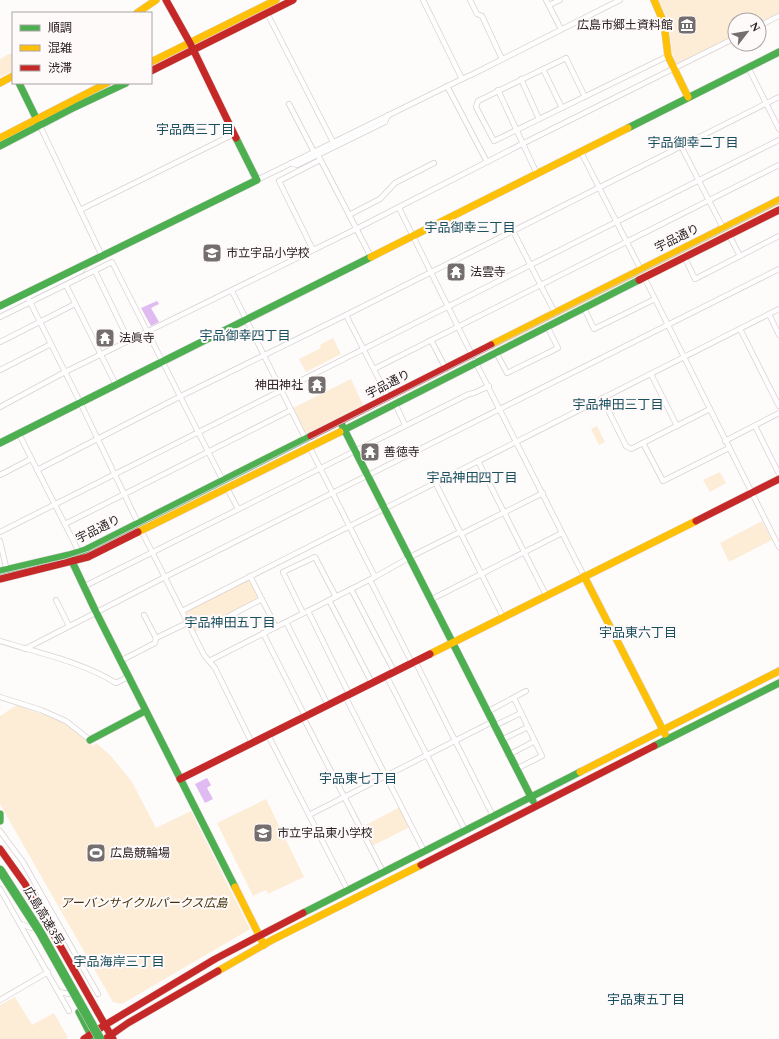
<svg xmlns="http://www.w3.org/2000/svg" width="779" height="1039" font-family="Spectral,'Noto Sans JP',serif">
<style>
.green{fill:#fdedd7}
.water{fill:#dfbbf2}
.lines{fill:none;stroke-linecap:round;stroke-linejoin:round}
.street-casing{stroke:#d9d3d3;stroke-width:6}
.fast-casing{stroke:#d9d3d3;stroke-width:8}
.slow-casing{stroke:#d9d3d3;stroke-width:8}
.jam-casing{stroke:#d9d3d3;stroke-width:8}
.street{stroke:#fffefe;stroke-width:4.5}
.fast{stroke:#4caf50;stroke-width:7}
.slow{stroke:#ffc107;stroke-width:7}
.jam{stroke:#c62828;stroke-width:7}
.tram{stroke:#d0cece;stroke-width:1}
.fast-bridge-casing{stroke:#d9d3d3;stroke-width:10;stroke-linecap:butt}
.fast-bridge{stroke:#4caf50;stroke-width:9}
.labels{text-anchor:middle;stroke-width:4;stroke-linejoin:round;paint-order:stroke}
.poi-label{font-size:12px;fill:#2b2222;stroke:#fffafa;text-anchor:start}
.street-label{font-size:12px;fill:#2b2222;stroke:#fffafa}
.park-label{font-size:12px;font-style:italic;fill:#442f08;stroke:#fffafa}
.neighbourhood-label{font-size:13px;fill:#1a4f5e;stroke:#fffafa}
</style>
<rect width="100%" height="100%" fill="#fefbfb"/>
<g class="green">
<path d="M 658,0 L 779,0 L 779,14 L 759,24 L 759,20 L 735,20 L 735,36 L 679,64 L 676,63 C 669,50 672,40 669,26 C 667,17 663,9 658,0 Z"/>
<polygon points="11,53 13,57 13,71 0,77 0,59"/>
<polygon points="333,338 341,354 306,372 299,359 321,348 320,345"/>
<polygon points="351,379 363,405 308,433 305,432 293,408"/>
<polygon points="597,426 605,442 599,445 591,429"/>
<polygon points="720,472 726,483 710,492 703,480"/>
<polygon points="762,521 772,540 729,562 720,543"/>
<polygon points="247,580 250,581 257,596 256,600 195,632 186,614 187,610"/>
<polygon points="17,705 59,720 70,727 93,746 96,743 111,756 132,782 156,828 191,811 250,929 122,1004 113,1002 0,804 0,716"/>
<polygon points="266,799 304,877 268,894 266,890 253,896 217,823"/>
<polygon points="400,807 410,827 372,846 362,827"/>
<polygon points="15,997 32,1025 54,1013 68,1038 65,1039 0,1039 0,1005"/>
</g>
<g class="water">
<polygon points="157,301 159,304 151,308 159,322 151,326 141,308"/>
<polygon points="207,778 211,785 207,788 213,799 205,803 195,784"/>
</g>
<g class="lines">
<g class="street-casing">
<g id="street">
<polyline points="423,0 462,79"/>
<polyline points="470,0 477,14 482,16 502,59"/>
<polyline points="546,0 561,29"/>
<polyline points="549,5 560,0"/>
<polyline points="267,13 333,142"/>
<polyline points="759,26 779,16"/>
<polyline points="748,67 779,129"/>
<polyline points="543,69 562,108"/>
<polyline points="521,79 539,119"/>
<polyline points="447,86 487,162"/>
<polyline points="498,90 537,174"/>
<polyline points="585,97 566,58 478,101 476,107 494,141 668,56"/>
<polyline points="289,104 314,152"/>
<polyline points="40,126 102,256"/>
<polyline points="681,146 723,228"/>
<polyline points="581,152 641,270"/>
<polyline points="318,155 371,257"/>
<polyline points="291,163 297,165 385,122 388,115"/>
<polyline points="257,180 462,79 473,74 620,0"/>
<polyline points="399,208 472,355"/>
<polyline points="80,210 234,134"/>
<polyline points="349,215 380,199 395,183 434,163"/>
<polyline points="513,231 555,313"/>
<polyline points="729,235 740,256"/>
<polyline points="313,250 279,181 320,160"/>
<polyline points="685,258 695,279 779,236"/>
<polyline points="95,271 129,341"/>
<polyline points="644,277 779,547"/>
<polyline points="66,285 116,385"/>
<polyline points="232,291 306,440"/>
<polyline points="28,298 79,400 138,523"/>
<polyline points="584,308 594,329 655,299"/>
<polyline points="0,311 81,271 86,265"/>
<polyline points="769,314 779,335"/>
<polyline points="346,315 388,397"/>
<polyline points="0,317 112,262 223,481"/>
<polyline points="740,329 779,406"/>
<polyline points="431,340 446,369"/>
<polyline points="0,342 75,304"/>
<polyline points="496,352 507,373 558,348 547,326"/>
<polyline points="475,361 584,576"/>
<polyline points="374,369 779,165"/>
<polyline points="0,370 51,344"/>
<polyline points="651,374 677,426"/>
<polyline points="602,398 626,446 631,449 710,409"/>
<polyline points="395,403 405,425"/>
<polyline points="0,407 65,372 356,229 522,144 735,38"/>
<polyline points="755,426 779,474"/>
<polyline points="19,434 79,552"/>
<polyline points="725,441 779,413"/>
<polyline points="643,443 663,481 729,448"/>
<polyline points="309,446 375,577"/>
<polyline points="478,461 546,595"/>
<polyline points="37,470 181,396 346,315 779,97"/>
<polyline points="0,475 31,459"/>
<polyline points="435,482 503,617"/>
<polyline points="227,488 238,509"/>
<polyline points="65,524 291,410"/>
<polyline points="141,530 204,655 215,668 252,743"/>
<polyline points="0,532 779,140"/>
<polyline points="461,534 543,493"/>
<polyline points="0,541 7,571"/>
<polyline points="250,576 276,627"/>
<polyline points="370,580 412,663"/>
<polyline points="83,587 469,394 474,393 489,386"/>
<polyline points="351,589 394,671"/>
<polyline points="56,600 69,626"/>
<polyline points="329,600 372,683"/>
<polyline points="430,600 562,533"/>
<path d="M 182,611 C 380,509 580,410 779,309"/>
<polyline points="308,611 349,694"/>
<polyline points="303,613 283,572 315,557 336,597"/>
<polyline points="144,615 156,638"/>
<polyline points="286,622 328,705"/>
<polyline points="210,626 262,599"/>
<polyline points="263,633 305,716"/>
<path d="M 0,641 C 38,653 83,662 116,683 L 128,677"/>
<polyline points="25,649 165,577 779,269"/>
<polyline points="120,661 155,643 156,638 187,623"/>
<polyline points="209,661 375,577 414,555 460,532"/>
<polyline points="415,661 493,816"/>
<polyline points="386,675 465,830"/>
<polyline points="345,696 424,851"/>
<polyline points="0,697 41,710 66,721 90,740"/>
<polyline points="514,698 542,756 516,769"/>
<polyline points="487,712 526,691"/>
<polyline points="303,717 383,872"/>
<polyline points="494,726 521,713"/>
<polyline points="268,735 347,889"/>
<polyline points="501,740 528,727"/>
<polyline points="508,755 535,741"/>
<polyline points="309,815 492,722"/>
<polyline points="0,831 23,862 98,994"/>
<polyline points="0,889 69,1011"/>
<polyline points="20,924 32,928"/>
<polyline points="59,992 70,994"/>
<polyline points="0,1000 48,972"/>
</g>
</g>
<g class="fast-casing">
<g id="fast">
<polyline points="19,83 38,122"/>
<polyline points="628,128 779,52"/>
<polyline points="0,146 75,107 126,83"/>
<polyline points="0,306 257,180 236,138"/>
<polyline points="342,425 533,801"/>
<polyline points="340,432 639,280"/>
<polyline points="0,443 371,257"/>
<polyline points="70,557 96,612 235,887"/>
<polyline points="0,571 69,555 85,550 311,436"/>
<polyline points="90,740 145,711"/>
<polyline points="654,746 779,683"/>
<polyline points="0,814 0,821"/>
<polyline points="303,913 580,772"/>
<polyline points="79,1012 93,1039"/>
</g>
</g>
<g class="slow-casing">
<g id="slow">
<polyline points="654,0 664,23 668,56 688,97"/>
<polyline points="137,13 156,0"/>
<polyline points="151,62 276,0"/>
<polyline points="0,83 13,76"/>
<polyline points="0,138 107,83"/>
<polyline points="371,257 628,128"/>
<polyline points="491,345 779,200"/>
<polyline points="138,532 340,432"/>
<polyline points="584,576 665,734"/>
<polyline points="430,654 696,521"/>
<polyline points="580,772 779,671"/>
<polyline points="235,887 264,945"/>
<polyline points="218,971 272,940 421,865"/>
</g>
</g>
<g class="jam-casing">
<g id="jam">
<polyline points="166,0 190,43 236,138"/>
<polyline points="151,71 293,0"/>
<polyline points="639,280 779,210"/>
<polyline points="311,436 491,345"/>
<polyline points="696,521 779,479"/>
<polyline points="0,579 88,557 138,532"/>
<polyline points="180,779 430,654"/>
<polyline points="0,849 25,884 113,1039"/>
<polyline points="421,865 654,746"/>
<polyline points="84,1039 105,1025 215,959 303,913"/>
<polyline points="105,1039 128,1023 218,971"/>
</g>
</g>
<use href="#street" class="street"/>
<use href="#fast" class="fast"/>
<use href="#slow" class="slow"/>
<use href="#jam" class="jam"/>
<polyline class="tram" points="0,574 65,559 89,551 779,203"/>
<g class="fast-bridge-casing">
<polyline id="fast-bridge" points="0,870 40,932 100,1039"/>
</g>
<use href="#fast-bridge" class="fast-bridge"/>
</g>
<defs>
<g id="museum-square" transform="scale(1)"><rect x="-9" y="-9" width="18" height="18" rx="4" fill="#756e6e" stroke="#fffafa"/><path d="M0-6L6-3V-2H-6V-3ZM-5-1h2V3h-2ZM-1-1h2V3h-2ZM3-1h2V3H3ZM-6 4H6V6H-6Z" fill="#fff"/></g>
<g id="school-square" transform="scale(1)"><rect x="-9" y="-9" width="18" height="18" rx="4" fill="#756e6e" stroke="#fffafa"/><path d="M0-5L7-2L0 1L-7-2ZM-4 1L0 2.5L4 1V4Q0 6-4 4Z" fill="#fff"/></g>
<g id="temple-square" transform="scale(1)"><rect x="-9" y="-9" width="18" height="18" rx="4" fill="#756e6e" stroke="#fffafa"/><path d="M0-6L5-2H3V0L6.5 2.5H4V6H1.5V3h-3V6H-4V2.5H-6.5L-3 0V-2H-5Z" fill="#fff"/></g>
<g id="stadium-square" transform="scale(1)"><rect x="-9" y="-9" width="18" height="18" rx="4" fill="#756e6e" stroke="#fffafa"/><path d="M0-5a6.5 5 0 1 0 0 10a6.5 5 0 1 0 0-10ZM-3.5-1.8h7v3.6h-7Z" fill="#fff"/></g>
</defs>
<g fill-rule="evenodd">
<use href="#museum-square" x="687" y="25"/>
<use href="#school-square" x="212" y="253"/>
<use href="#temple-square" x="456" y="272"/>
<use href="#temple-square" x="105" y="338"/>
<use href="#temple-square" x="317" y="385"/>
<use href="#temple-square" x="370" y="452"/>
<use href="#school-square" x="263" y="833"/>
<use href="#stadium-square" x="96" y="853"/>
</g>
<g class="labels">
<g class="poi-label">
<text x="673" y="29" text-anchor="end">広島市郷土資料館</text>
<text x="226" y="257">市立宇品小学校</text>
<text x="470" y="276">法雲寺</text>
<text x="119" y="342">法眞寺</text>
<text x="303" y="389" text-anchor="end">神田神社</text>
<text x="384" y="456">善徳寺</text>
<text x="277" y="837">市立宇品東小学校</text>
<text x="110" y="857">広島競輪場</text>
</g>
<g class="street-label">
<text transform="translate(677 238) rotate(-26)" y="4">宇品通り</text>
<text transform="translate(388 384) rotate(-27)" y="4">宇品通り</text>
<text transform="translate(98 529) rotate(-26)" y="4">宇品通り</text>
<text transform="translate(44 916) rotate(59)" y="4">広島高速3号</text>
</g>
<g class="park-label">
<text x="144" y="907">アーバンサイクルパークス広島</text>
</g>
<g class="neighbourhood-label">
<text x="195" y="134">宇品西三丁目</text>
<text x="693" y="147">宇品御幸二丁目</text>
<text x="470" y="232">宇品御幸三丁目</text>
<text x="245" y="340">宇品御幸四丁目</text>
<text x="618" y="409">宇品神田三丁目</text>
<text x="472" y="482">宇品神田四丁目</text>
<text x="230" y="627">宇品神田五丁目</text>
<text x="638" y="637">宇品東六丁目</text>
<text x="358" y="783">宇品東七丁目</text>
<text x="119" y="966">宇品海岸三丁目</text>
<text x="646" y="1004">宇品東五丁目</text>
</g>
</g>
<rect x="12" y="12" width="140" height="72" fill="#fffafa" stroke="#aaa4a4"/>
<rect x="20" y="25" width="20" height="6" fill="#4caf50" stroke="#aaa4a4"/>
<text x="48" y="32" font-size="12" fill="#2b2222">順調</text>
<rect x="20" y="45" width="20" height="6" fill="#ffc107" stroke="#aaa4a4"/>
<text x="48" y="52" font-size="12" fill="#2b2222">混雑</text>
<rect x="20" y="65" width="20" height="6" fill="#c62828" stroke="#aaa4a4"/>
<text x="48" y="72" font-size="12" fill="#2b2222">渋滞</text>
<g transform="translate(747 32) rotate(59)"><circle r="19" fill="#fffafa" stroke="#aaa4a4"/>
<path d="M0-3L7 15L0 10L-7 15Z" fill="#756e6e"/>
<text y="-6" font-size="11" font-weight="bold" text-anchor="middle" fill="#2b2222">N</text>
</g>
</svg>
